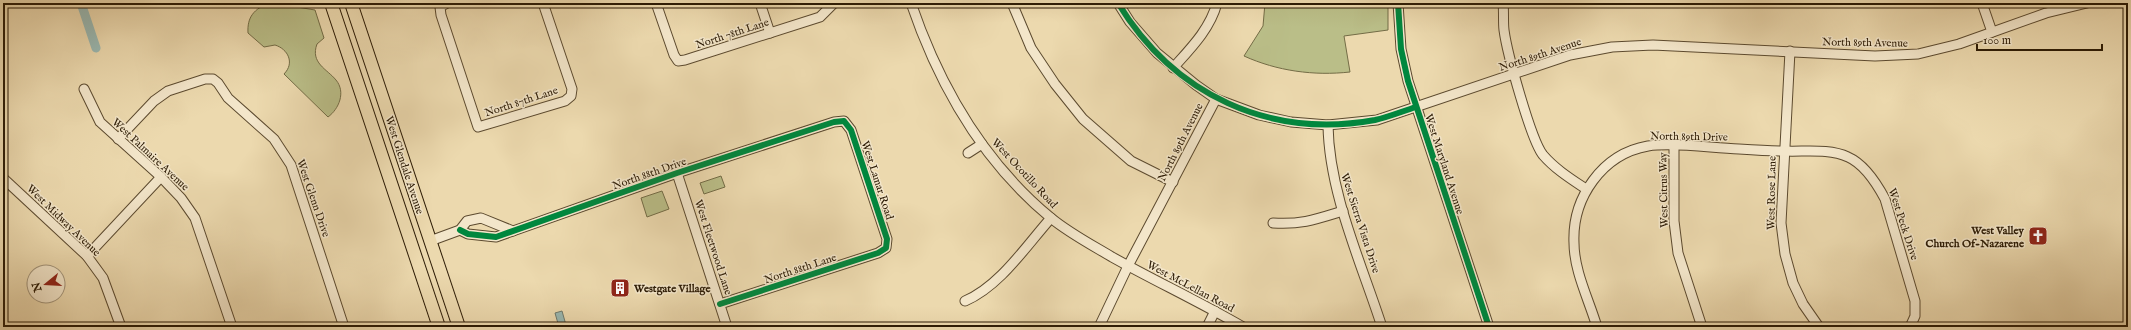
<svg xmlns="http://www.w3.org/2000/svg" width="2131" height="330" font-family="'IM FELL English',serif">
<style>
.green{fill:#babe88;stroke:#736c46}
.water{fill:#9ab9b3;stroke:#6e7a6d}
.lines{fill:none;stroke-linecap:round;stroke-linejoin:round}
.canal{stroke:#9ab9b3;stroke-width:9}
.minor-casing{stroke:#5c4a2f;stroke-width:11}
.major-casing{stroke:#2c1b05;stroke-width:14}
.minor{stroke:#f3e6ca;stroke-width:9}
.major{stroke:#ecd9ae;stroke-width:12}
.cycleway-casing{stroke:#f3e6ca;stroke-width:8}
.cycleway{stroke:#00873e;stroke-width:6}
.labels{text-anchor:middle;stroke-width:3;stroke-linejoin:round;paint-order:stroke}
.street-label{font-size:11px;fill:#2c1b05;stroke:#f3e6ca}
.poi-label{font-size:11px;font-weight:bold;fill:#2c1b05;stroke:#f3e6ca;text-anchor:end}
</style>
<rect width="100%" height="100%" fill="#ecd9ae"/>
<filter id="stains"><feTurbulence type="fractalNoise" baseFrequency=".005" numOctaves="4"/><feColorMatrix values="0 0 0 0 .2 0 0 0 0 .09 0 0 0 0 .02 0 0 0 .5 -.17"/></filter>
<radialGradient id="worn" r=".72"><stop offset=".6" stop-color="#630" stop-opacity="0"/><stop offset="1" stop-color="#630" stop-opacity=".3"/></radialGradient>
<g class="green">
<path d="M 269,3 L 288,3 L 297,7 L 315,10 L 324,38 L 317,44 C 310,63 327,69 336,80 C 346,92 339,109 328,117 L 284,74 C 295,63 288,49 275,45 L 264,47 L 248,33 C 247,17 254,9 269,3 Z"/>
<path d="M 1265,3 L 1388,3 L 1388,30 L 1344,36 L 1350,72 C 1314,76 1277,71 1244,56 L 1263,26 Z"/>
<polygon points="721,176 725,187 704,194 700,183"/>
<polygon points="662,191 669,209 647,217 641,198"/>
</g>
<polygon class="water" points="562,311 566,325 559,327 555,313"/>
<g class="lines">
<polyline class="canal" points="81,3 96,48"/>
<g class="minor-casing">
<g id="minor">
<polyline points="447,3 440,7 441,15 478,127 565,101 571,96 572,89 543,3"/>
<polyline points="656,3 674,55 678,61 685,60 820,17 834,3"/>
<polyline points="760,3 770,33"/>
<path d="M 911,3 C 939,85 983,162 1051,218 C 1069,233 1092,245 1112,257 C 1155,281 1200,302 1243,327"/>
<polyline points="1012,3 1031,48 1055,84 1083,119 1131,161 1173,182"/>
<polyline points="1118,3 1130,22 1157,53 1196,85 1216,99 1259,115 1291,122 1328,125 1377,120 1570,55 1612,47 1653,45 1875,56 1918,54 1959,44 2046,13 2087,3"/>
<polyline points="1398,3 1401,49 1408,81 1489,327"/>
<path d="M 1503,3 C 1504,12 1503,22 1504,30 C 1507,53 1531,140 1543,155 C 1555,169 1571,179 1586,189"/>
<polyline points="1982,3 1992,32"/>
<polyline points="1790,51 1781,223 1785,254 1793,283 1803,304 1819,327"/>
<path d="M 1173,68 C 1191,48 1210,29 1217,3"/>
<polyline points="84,89 100,122 161,177 181,198 195,218 232,327"/>
<path d="M 1328,125 C 1329,193 1361,262 1382,327"/>
<polyline points="118,139 154,101 168,91 205,79 213,79 218,83 228,98 274,139 291,165 344,327"/>
<polyline points="1674,146 1674,221 1678,253 1702,327"/>
<polyline points="968,153 982,144"/>
<polyline points="677,173 727,327"/>
<polyline points="3,178 87,256 103,278 121,327"/>
<path d="M 1273,223 C 1301,225 1317,219 1343,211"/>
<polyline points="460,230 468,234 496,237 677,173 834,122 844,121 851,130 887,239 886,248 878,253 720,304"/>
<polyline points="430,241 460,230 467,221 481,218 513,231"/>
<polyline points="87,256 161,177"/>
<path d="M 965,301 C 1000,286 1026,246 1051,218"/>
<polyline points="3,326 4,327"/>
<polyline points="1099,327 1128,266 1216,99"/>
<polyline points="1207,327 1215,311"/>
<path d="M 1597,327 C 1589,300 1574,271 1574,243 C 1572,198 1602,154 1648,146 C 1675,142 1711,148 1739,149 C 1754,150 1769,151 1784,151 C 1804,152 1829,148 1848,157 C 1864,164 1877,184 1885,199 L 1915,301 L 1915,316 L 1910,327"/>
</g>
</g>
<g class="major-casing">
<g id="major">
<polyline points="331,3 439,327"/>
<polyline points="351,3 459,327"/>
</g>
</g>
<use href="#minor" class="minor"/>
<use href="#major" class="major"/>
<g class="cycleway-casing">
<g id="cycleway">
<path d="M 1118,3 C 1174,95 1269,139 1375,120 C 1389,117 1403,111 1416,107"/>
<polyline points="1398,3 1401,49 1408,81 1489,327"/>
<polyline points="460,230 468,234 496,237 677,173 834,122 844,121 851,130 887,239 886,248 878,253 720,304"/>
</g>
</g>
<use href="#cycleway" class="cycleway"/>
</g>
<defs>
<g id="church-square" transform="scale(1)"><rect x="-9" y="-9" width="18" height="18" rx="4" fill="#8f2418" stroke="#f3e6ca"/><path d="M-1.2-6h2.4v3.5h3.3v2.4h-3.3V6h-2.4V-.1h-3.3v-2.4h3.3Z" fill="#fff"/></g>
<g id="building-square" transform="scale(1)"><rect x="-9" y="-9" width="18" height="18" rx="4" fill="#8f2418" stroke="#f3e6ca"/><path d="M-4-6H4V6H1V3H-1V6H-4ZM-2.5-4.3h1.7v1.8h-1.7ZM.8-4.3h1.7v1.8H.8ZM-2.5-1h1.7V.8h-1.7ZM.8-1h1.7V.8H.8Z" fill="#fff"/></g>
</defs>
<g fill-rule="evenodd">
<use href="#church-square" x="2038" y="236"/>
<use href="#building-square" x="620" y="288"/>
</g>
<g class="labels">
<g class="street-label">
<text transform="translate(732 33) rotate(-18)" y="4">North 78th Lane</text>
<text transform="translate(1865 42) rotate(1)" y="4">North 89th Avenue</text>
<text transform="translate(1540 54) rotate(-18)" y="4">North 89th Avenue</text>
<text transform="translate(521 101) rotate(-18)" y="4">North 87th Lane</text>
<text transform="translate(1689 136) rotate(1)" y="4">North 89th Drive</text>
<text transform="translate(1180 142) rotate(-63)" y="4">North 89th Avenue</text>
<text transform="translate(151 154) rotate(43)" y="4">West Palmaire Avenue</text>
<text transform="translate(1445 164) rotate(72)" y="4">West Maryland Avenue</text>
<text transform="translate(405 165) rotate(72)" y="4">West Glendale Avenue</text>
<text transform="translate(649 173) rotate(-19)" y="4">North 88th Drive</text>
<text transform="translate(1025 173) rotate(47)" y="4">West Ocotillo Road</text>
<text transform="translate(878 180) rotate(72)" y="4">West Lamar Road</text>
<text transform="translate(1663 190) rotate(-91)" y="4">West Citrus Way</text>
<text transform="translate(1771 193) rotate(-89)" y="4">West Rose Lane</text>
<text transform="translate(314 198) rotate(71)" y="4">West Glenn Drive</text>
<text transform="translate(64 220) rotate(44)" y="4">West Midway Avenue</text>
<text transform="translate(1361 223) rotate(72)" y="4">West Sierra Vista Drive</text>
<text transform="translate(1904 224) rotate(72)" y="4">West Peck Drive</text>
<text transform="translate(714 247) rotate(72)" y="4">West Fleetwood Lane</text>
<text transform="translate(800 268) rotate(-18)" y="4">North 88th Lane</text>
<text transform="translate(1191 286) rotate(28)" y="4">West McLellan Road</text>
</g>
<g class="poi-label">
<text x="2024" y="234">West Valley<tspan x="2024" dy="13">Church Of-Nazarene</tspan></text>
<text x="634" y="292" text-anchor="start">Westgate Village</text>
</g>
</g>
<rect width="2131" height="330" fill="none" stroke="#ecd9ae" stroke-width="16"/>
<rect x="4" y="4" width="2123" height="322" fill="none" stroke="#2c1b05" stroke-width="2"/>
<rect x="8" y="8" width="2115" height="314" fill="none" stroke="#2c1b05"/>
<g transform="translate(46 284) rotate(252)"><circle r="19" fill="#f3e6ca" stroke="#a3957b"/>
<path d="M0-3L7 15L0 10L-7 15Z" fill="#8f2418"/>
<text y="-6" font-size="11" font-weight="bold" text-anchor="middle" fill="#2c1b05">N</text>
</g>
<path d="M1977 44v6h125v-6" fill="none" stroke="#2c1b05" stroke-width="2"/>
<text x="1983" y="44" font-size="12" fill="#2c1b05" stroke="#f3e6ca" stroke-width="3" paint-order="stroke">100 m</text>
<rect width="100%" height="100%" filter="url(#stains)"/>
<rect width="100%" height="100%" fill="url(#worn)"/>
</svg>
